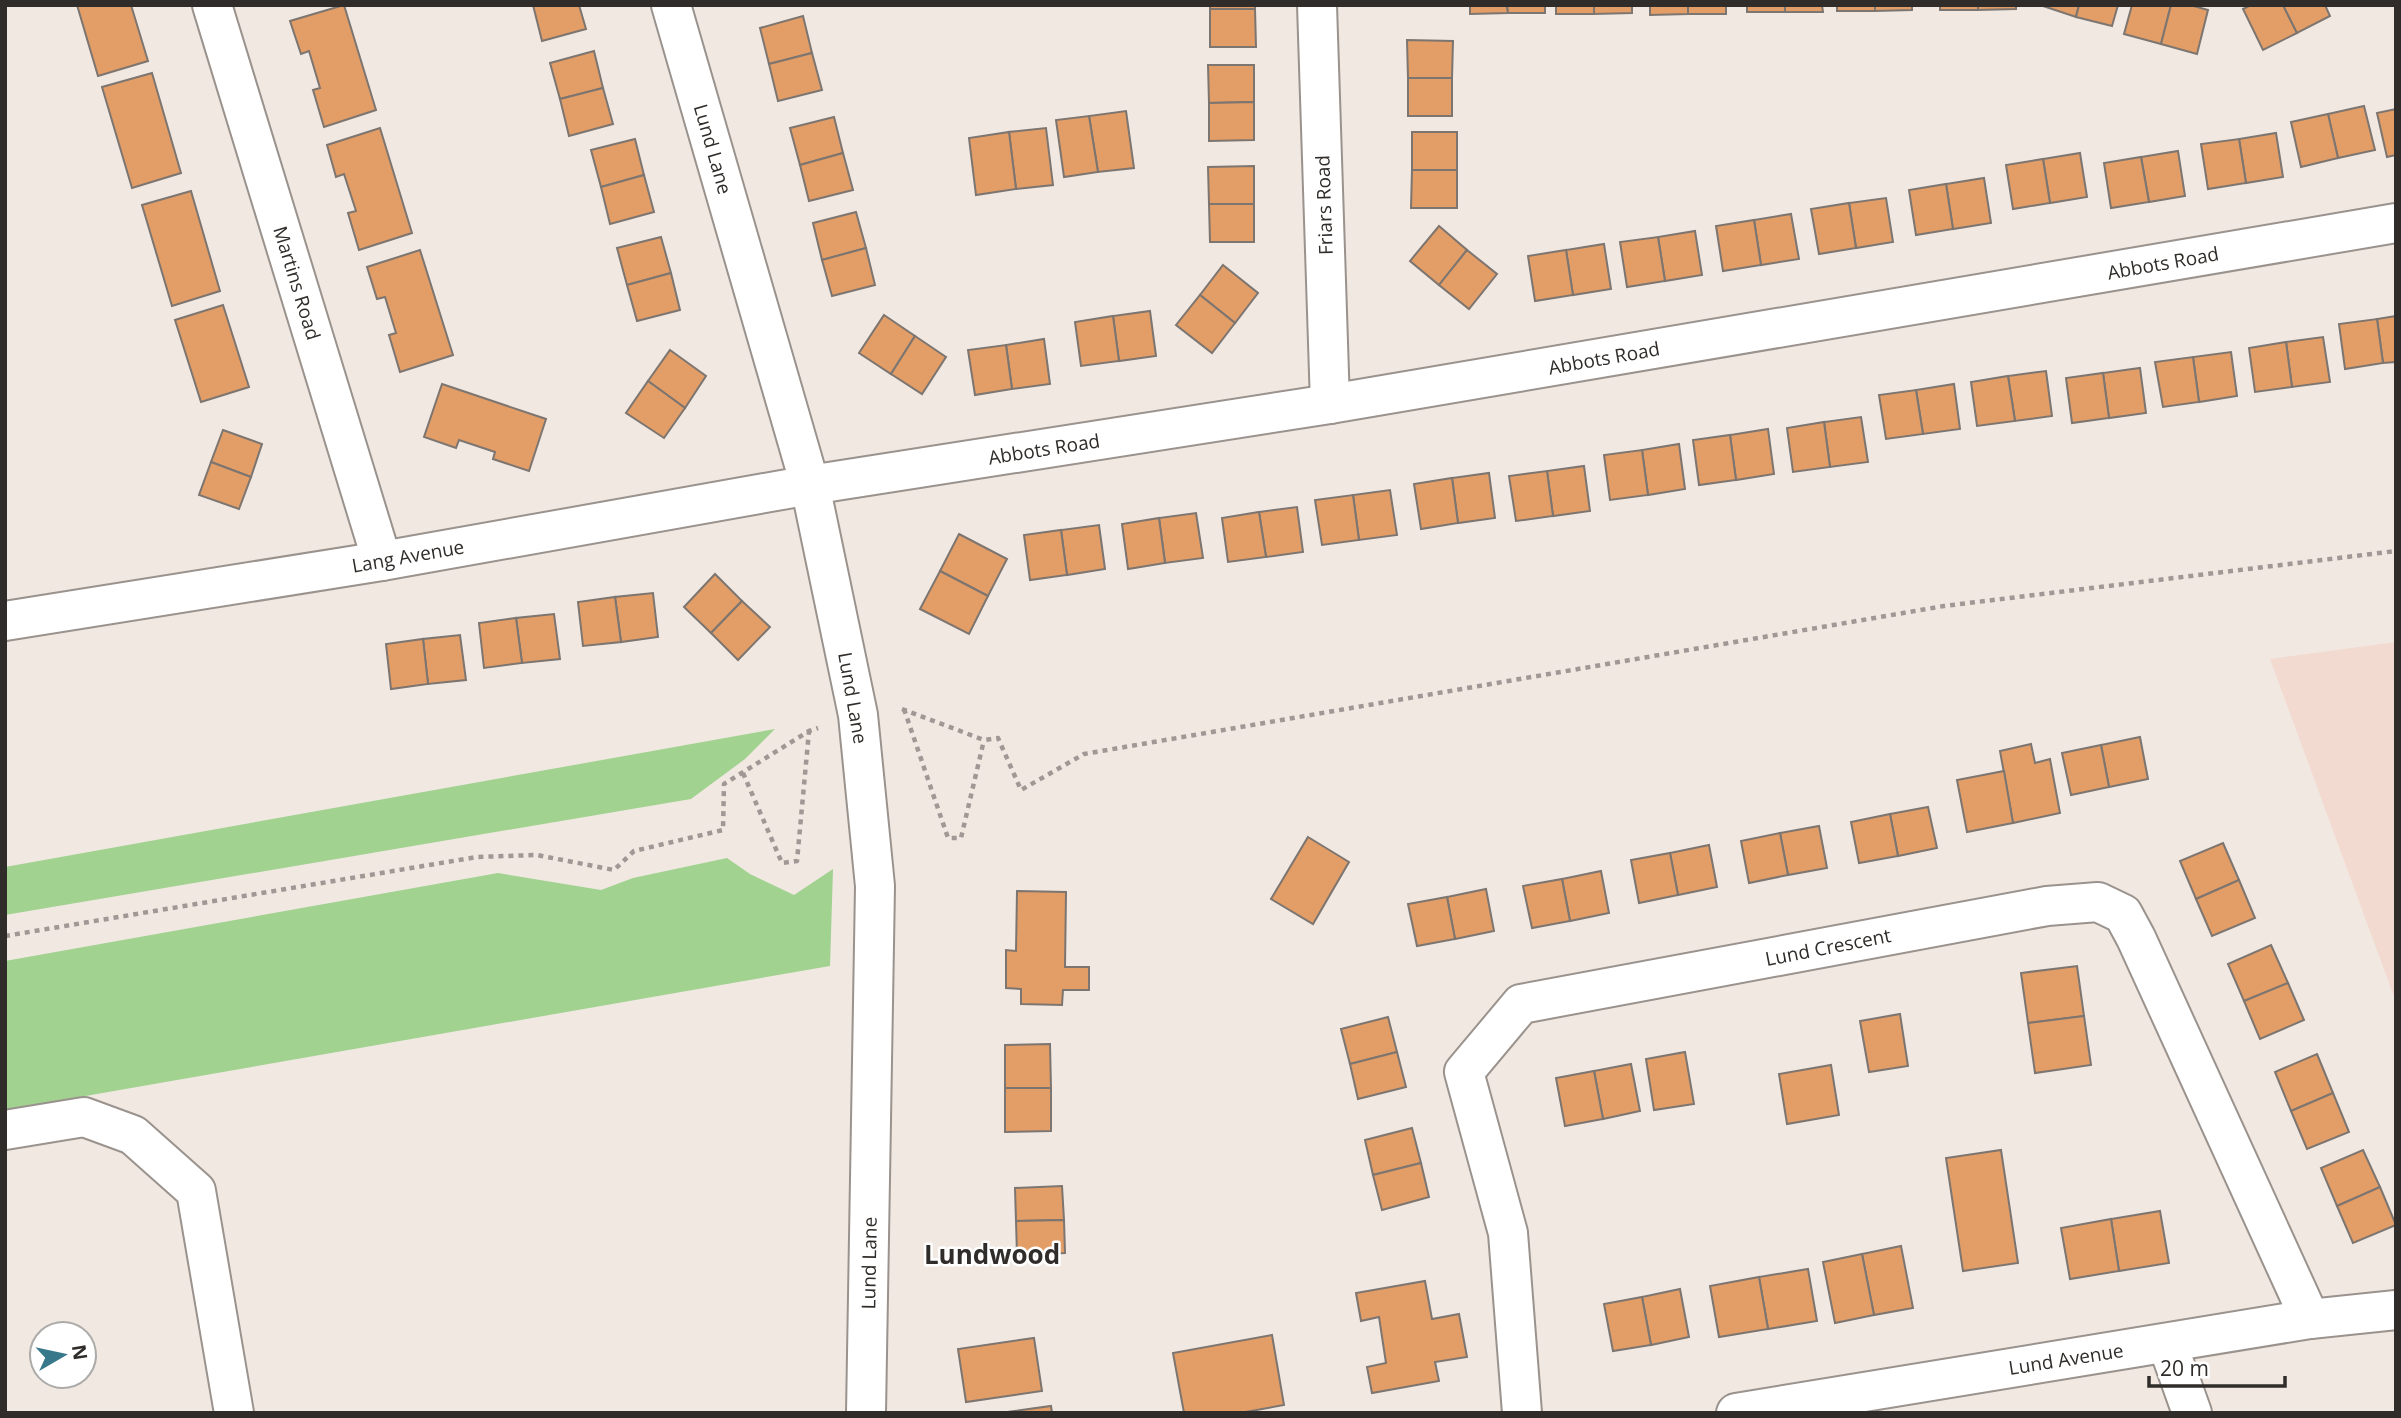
<svg xmlns="http://www.w3.org/2000/svg" width="2401" height="1418" font-family="'Open Sans',sans-serif">
<style>
.industrial{fill:#f2dad0}
.green{fill:#a1d290}
.building{fill:#e39d66;stroke:#7d7570;stroke-width:2}
.lines{fill:none;stroke-linecap:round;stroke-linejoin:round}
.minor-casing{stroke:#9a928c;stroke-width:42}
.path{stroke:#9f9894;stroke-width:4.5;stroke-dasharray:5 5;stroke-linecap:butt}
.minor{stroke:#fff;stroke-width:38}
.labels{text-anchor:middle;stroke-width:5;stroke-linejoin:round;paint-order:stroke}
.street-label{font-size:19px;fill:#2f2c29;stroke:#fff}
.district-label{font-size:26px;font-weight:bold;fill:#2f2c29;stroke:#fff}
</style>
<rect width="100%" height="100%" fill="#f1e8e2"/>
<polygon class="industrial" points="2396,642 2396,1002 2270,659"/>
<g class="green">
<polygon points="775,729 745,759 691,799 5,915 5,867"/>
<polygon points="727,858 750,874 794,895 833,869 830,966 5,1110 5,961 498,873 601,890 633,878"/>
</g>
<g class="building">
<polygon points="77,5 131,5 148,61 98,76"/>
<polygon points="344,5 376,110 324,127 313,90 320,88 309,51 301,54 290,21"/>
<polygon points="533,5 579,5 586,29 542,41"/>
<rect x="1210" y="5" width="45" height="4"/>
<polygon points="1470,5 1507,5 1508,13 1470,14"/>
<polygon points="1507,5 1545,5 1545,13 1508,13"/>
<rect x="1556" y="5" width="38" height="9"/>
<polygon points="1594,5 1632,5 1632,13 1594,14"/>
<polygon points="1650,5 1688,5 1688,14 1650,15"/>
<rect x="1688" y="5" width="38" height="9"/>
<rect x="1747" y="5" width="38" height="7"/>
<polygon points="1785,5 1822,5 1823,12 1785,12"/>
<rect x="1837" y="5" width="38" height="6"/>
<polygon points="1875,5 1912,5 1912,10 1875,11"/>
<rect x="1940" y="5" width="38" height="5"/>
<polygon points="1978,5 2016,5 2016,9 1978,10"/>
<polygon points="2040,5 2079,5 2076,17"/>
<polygon points="2079,5 2118,5 2112,26 2076,17"/>
<polygon points="2132,5 2171,5 2161,44 2124,34"/>
<polygon points="2171,5 2190,5 2208,10 2197,54 2161,44"/>
<polygon points="2251,5 2283,5 2297,33 2263,50 2243,9"/>
<polygon points="2283,5 2325,5 2330,16 2297,33"/>
<polygon points="1210,9 1255,9 1256,47 1210,47"/>
<polygon points="803,16 812,53 769,64 760,28"/>
<polygon points="1407,40 1453,41 1452,78 1408,78"/>
<polygon points="594,51 603,88 560,99 550,63"/>
<polygon points="812,53 822,90 778,101 769,64"/>
<polygon points="1208,65 1254,65 1254,102 1209,103"/>
<polygon points="152,73 181,173 132,188 102,87"/>
<rect x="1408" y="78" width="44" height="38"/>
<polygon points="603,88 613,124 569,136 560,99"/>
<polygon points="1254,102 1254,140 1209,141 1209,103"/>
<polygon points="2364,106 2375,150 2338,158 2328,114"/>
<polygon points="2396,109 2396,155 2387,157 2377,113"/>
<polygon points="1126,111 1134,168 1098,172 1089,116"/>
<polygon points="2328,114 2338,158 2301,167 2291,122"/>
<polygon points="1089,116 1098,172 1064,177 1056,120"/>
<polygon points="834,117 843,153 800,165 790,128"/>
<polygon points="380,128 412,233 359,250 348,213 356,211 344,174 336,177 327,145"/>
<polygon points="1046,128 1053,185 1016,189 1009,132"/>
<polygon points="1009,132 1016,189 976,195 969,138"/>
<rect x="1412" y="132" width="45" height="38"/>
<polygon points="2276,133 2283,177 2246,183 2239,139"/>
<polygon points="635,139 644,175 601,187 591,150"/>
<polygon points="2239,139 2246,183 2208,189 2201,144"/>
<polygon points="2178,151 2185,196 2149,202 2141,157"/>
<polygon points="843,153 853,190 809,201 800,165"/>
<polygon points="2080,153 2087,197 2050,203 2043,159"/>
<polygon points="2141,157 2149,202 2111,208 2104,163"/>
<polygon points="2043,159 2050,203 2013,209 2006,165"/>
<polygon points="1254,166 1254,204 1209,204 1208,167"/>
<polygon points="1412,170 1457,170 1457,208 1411,208"/>
<polygon points="644,175 654,212 610,224 601,187"/>
<polygon points="1984,178 1991,223 1953,229 1946,184"/>
<polygon points="1946,184 1953,229 1916,235 1909,190"/>
<polygon points="191,191 220,291 172,306 142,205"/>
<polygon points="1886,198 1893,242 1856,248 1849,203"/>
<polygon points="1849,203 1856,248 1819,254 1811,209"/>
<polygon points="1209,204 1254,204 1254,242 1210,242"/>
<polygon points="856,212 866,248 822,260 813,223"/>
<polygon points="1791,214 1799,259 1761,265 1754,220"/>
<polygon points="1754,220 1761,265 1723,271 1716,226"/>
<polygon points="1439,226 1467,250 1439,285 1410,261"/>
<polygon points="1695,231 1702,275 1665,281 1658,237"/>
<polygon points="661,237 671,273 627,285 617,248"/>
<polygon points="1658,237 1665,281 1627,287 1620,242"/>
<polygon points="1604,244 1611,289 1573,295 1566,250"/>
<polygon points="866,248 875,285 832,296 822,260"/>
<polygon points="420,250 453,355 400,372 389,335 396,333 385,297 377,299 367,267"/>
<polygon points="1467,250 1497,274 1469,309 1439,285"/>
<polygon points="1566,250 1573,295 1535,301 1528,256"/>
<polygon points="1223,265 1258,293 1235,323 1200,295"/>
<polygon points="671,273 680,310 637,321 627,285"/>
<polygon points="1200,295 1235,323 1212,353 1176,325"/>
<polygon points="223,305 249,387 201,402 175,320"/>
<polygon points="1150,311 1156,356 1119,361 1113,316"/>
<polygon points="884,315 915,336 891,374 859,353"/>
<polygon points="1113,316 1119,361 1081,366 1075,322"/>
<polygon points="2396,316 2396,362 2383,363 2377,319"/>
<polygon points="2377,319 2383,363 2345,369 2339,324"/>
<polygon points="915,336 946,357 922,394 891,374"/>
<polygon points="2323,337 2330,382 2292,387 2286,342"/>
<polygon points="1044,339 1050,384 1012,389 1006,345"/>
<polygon points="2286,342 2292,387 2255,392 2249,348"/>
<polygon points="1006,345 1012,389 975,395 968,350"/>
<polygon points="670,350 706,376 685,408 648,381"/>
<polygon points="2231,352 2237,396 2199,402 2193,357"/>
<polygon points="2193,357 2199,402 2163,407 2155,362"/>
<polygon points="2140,368 2146,413 2109,418 2103,373"/>
<polygon points="2046,371 2052,416 2015,421 2008,376"/>
<polygon points="2103,373 2109,418 2072,423 2066,378"/>
<polygon points="2008,376 2015,421 1977,426 1971,382"/>
<polygon points="648,381 685,408 664,438 626,413"/>
<polygon points="442,384 546,419 529,471 493,459 495,452 459,440 456,448 424,437"/>
<polygon points="1954,384 1960,429 1923,434 1916,390"/>
<polygon points="1916,390 1923,434 1886,439 1879,395"/>
<polygon points="1861,417 1868,462 1830,467 1824,422"/>
<polygon points="1824,422 1830,467 1793,472 1787,428"/>
<polygon points="1768,429 1774,474 1736,480 1730,435"/>
<polygon points="223,430 262,444 251,477 211,462"/>
<polygon points="1730,435 1736,480 1699,485 1693,440"/>
<polygon points="1679,444 1685,489 1648,495 1642,450"/>
<polygon points="1642,450 1648,495 1610,500 1604,455"/>
<polygon points="211,462 251,477 239,509 199,495"/>
<polygon points="1584,466 1590,511 1553,516 1547,471"/>
<polygon points="1547,471 1553,516 1516,521 1509,476"/>
<polygon points="1489,473 1495,518 1458,523 1452,478"/>
<polygon points="1452,478 1458,523 1421,529 1414,484"/>
<polygon points="1390,490 1397,535 1359,540 1353,495"/>
<polygon points="1353,495 1359,540 1322,545 1315,500"/>
<polygon points="1297,507 1303,552 1266,557 1259,512"/>
<polygon points="1259,512 1266,557 1228,562 1222,518"/>
<polygon points="1196,513 1203,558 1165,563 1159,518"/>
<polygon points="1159,518 1165,563 1128,569 1122,524"/>
<polygon points="1099,525 1105,569 1067,575 1061,530"/>
<polygon points="1061,530 1067,575 1030,580 1024,535"/>
<polygon points="959,534 1007,559 988,596 940,571"/>
<polygon points="940,571 988,596 969,634 920,609"/>
<polygon points="715,574 742,601 711,633 684,607"/>
<polygon points="653,593 658,637 621,642 615,597"/>
<polygon points="615,597 621,642 583,646 578,602"/>
<polygon points="742,601 770,627 738,660 711,633"/>
<polygon points="554,614 560,659 522,663 516,618"/>
<polygon points="516,618 522,663 484,668 479,623"/>
<polygon points="460,635 466,680 428,684 423,639"/>
<polygon points="423,639 428,684 391,689 386,644"/>
<polygon points="2140,737 2148,779 2109,787 2101,745"/>
<polygon points="2031,744 2035,763 2050,759 2060,813 2013,823 2000,751"/>
<polygon points="2101,745 2109,787 2071,795 2062,753"/>
<polygon points="2004,771 2013,823 1967,832 1957,780"/>
<polygon points="1928,807 1937,848 1898,856 1890,814"/>
<polygon points="1890,814 1898,856 1859,863 1851,822"/>
<polygon points="1819,826 1827,868 1788,875 1780,833"/>
<polygon points="1780,833 1788,875 1749,883 1741,841"/>
<polygon points="1308,837 1349,862 1313,924 1271,899"/>
<polygon points="2223,843 2239,880 2196,899 2180,861"/>
<polygon points="1709,845 1717,887 1678,895 1670,853"/>
<polygon points="1670,853 1678,895 1639,903 1631,860"/>
<polygon points="1601,871 1609,913 1570,921 1562,879"/>
<polygon points="1562,879 1570,921 1532,928 1523,886"/>
<polygon points="2239,880 2255,918 2212,936 2196,899"/>
<polygon points="1486,889 1494,931 1455,939 1447,897"/>
<polygon points="1017,891 1066,892 1065,967 1089,967 1089,990 1063,990 1062,1005 1021,1004 1021,989 1006,988 1006,950 1016,951"/>
<polygon points="1447,897 1455,939 1417,946 1408,904"/>
<polygon points="2271,945 2288,983 2244,1001 2228,964"/>
<polygon points="2077,966 2084,1016 2028,1023 2021,973"/>
<polygon points="2288,983 2304,1020 2260,1039 2244,1001"/>
<polygon points="1900,1014 1908,1066 1869,1072 1860,1021"/>
<polygon points="2084,1016 2091,1065 2035,1073 2028,1023"/>
<polygon points="1388,1017 1397,1052 1350,1064 1341,1029"/>
<polygon points="1050,1044 1051,1088 1005,1088 1005,1045"/>
<polygon points="1397,1052 1406,1087 1358,1099 1350,1064"/>
<polygon points="1685,1052 1694,1104 1654,1110 1646,1059"/>
<polygon points="2317,1054 2333,1093 2291,1111 2275,1072"/>
<polygon points="1631,1064 1640,1111 1603,1119 1594,1071"/>
<polygon points="1831,1065 1839,1115 1787,1124 1779,1074"/>
<polygon points="1594,1071 1603,1119 1565,1126 1556,1078"/>
<polygon points="1005,1088 1051,1088 1051,1131 1005,1132"/>
<polygon points="2333,1093 2349,1132 2307,1149 2291,1111"/>
<polygon points="1412,1128 1421,1163 1373,1175 1365,1140"/>
<polygon points="2001,1150 2018,1263 1963,1271 1946,1158"/>
<polygon points="2363,1150 2380,1187 2337,1206 2321,1168"/>
<polygon points="1421,1163 1429,1197 1382,1210 1373,1175"/>
<polygon points="1062,1186 1064,1220 1016,1221 1015,1188"/>
<polygon points="2380,1187 2396,1225 2353,1243 2337,1206"/>
<polygon points="2160,1211 2169,1263 2119,1271 2111,1219"/>
<polygon points="2111,1219 2119,1271 2070,1279 2061,1228"/>
<polygon points="1064,1220 1065,1253 1017,1255 1016,1221"/>
<polygon points="1901,1246 1913,1308 1874,1315 1862,1254"/>
<polygon points="1862,1254 1874,1315 1835,1323 1823,1262"/>
<polygon points="1808,1269 1817,1321 1768,1329 1759,1277"/>
<polygon points="1759,1277 1768,1329 1719,1337 1710,1286"/>
<polygon points="1425,1281 1432,1319 1459,1314 1467,1357 1435,1362 1439,1381 1372,1393 1367,1367 1386,1363 1379,1317 1361,1321 1356,1293"/>
<polygon points="1680,1289 1689,1337 1651,1345 1642,1297"/>
<polygon points="1642,1297 1651,1345 1613,1351 1604,1304"/>
<polygon points="1272,1335 1284,1405 1240,1413 1184,1413 1173,1353"/>
<polygon points="1034,1338 1042,1391 966,1402 958,1349"/>
<polygon points="1051,1406 1052,1413 1000,1413"/>
</g>
<g class="lines">
<g class="minor-casing">
<g id="minor">
<polyline points="212,5 382,561"/>
<polyline points="671,5 810,485 858,715 875,886 866,1413"/>
<polyline points="1317,5 1330,404"/>
<polyline points="5,621 382,561 810,485 1330,404 2396,223"/>
<polyline points="5,1130 84,1117 133,1135 196,1191 234,1413"/>
<polyline points="2167,1343 2192,1413"/>
<polyline points="1522,1413 1508,1233 1464,1072 1521,1004 2047,906 2098,902 2123,914 2136,938 2310,1319"/>
<polyline points="1736,1413 2310,1319 2396,1310"/>
</g>
</g>
<g class="path">
<polyline points="902,709 984,740 998,738 1021,790 1084,754 1944,606 2396,551"/>
<polyline points="904,709 948,838 961,838 984,740"/>
<polyline points="743,773 782,863 797,861 809,731"/>
<polyline points="5,936 477,857 537,855 614,870 634,851 723,830 724,784 809,731 818,728"/>
</g>
<use href="#minor" class="minor"/>
</g>
<g class="labels">
<g class="street-label">
<text transform="translate(713 149) rotate(74)" y="7">Lund Lane</text>
<text transform="translate(1324 205) rotate(-92)" y="7">Friars Road</text>
<text transform="translate(2163 263) rotate(-10)" y="7">Abbots Road</text>
<text transform="translate(297 283) rotate(73)" y="7">Martins Road</text>
<text transform="translate(1604 358) rotate(-10)" y="7">Abbots Road</text>
<text transform="translate(1044 449) rotate(-9)" y="7">Abbots Road</text>
<text transform="translate(408 556) rotate(-10)" y="7">Lang Avenue</text>
<text transform="translate(853 698) rotate(80)" y="7">Lund Lane</text>
<text transform="translate(1828 947) rotate(-11)" y="7">Lund Crescent</text>
<text transform="translate(869 1263) rotate(-89)" y="7">Lund Lane</text>
<text transform="translate(2066 1359) rotate(-9)" y="7">Lund Avenue</text>
</g>
<g class="district-label">
<text x="992" y="1264">Lundwood</text>
</g>
</g>
<rect width="2401" height="1418" fill="none" stroke="#2f2c29" stroke-width="14"/>
<g transform="translate(63 1355) rotate(81)"><circle r="33" fill="#ffffff" stroke="#acaba9" stroke-width="2"/>
<path d="M0-5L12 26L0 18L-12 26Z" fill="#37788b"/>
<text y="-10" font-size="19" font-weight="bold" text-anchor="middle" fill="#2f2c29">N</text>
</g>
<path d="M2149 1376v10h136v-10" fill="none" stroke="#2f2c29" stroke-width="3.5"/>
<text x="2160" y="1376" font-size="21" fill="#2f2c29" stroke="#ffffff" stroke-width="5" paint-order="stroke">20 m</text>
</svg>
